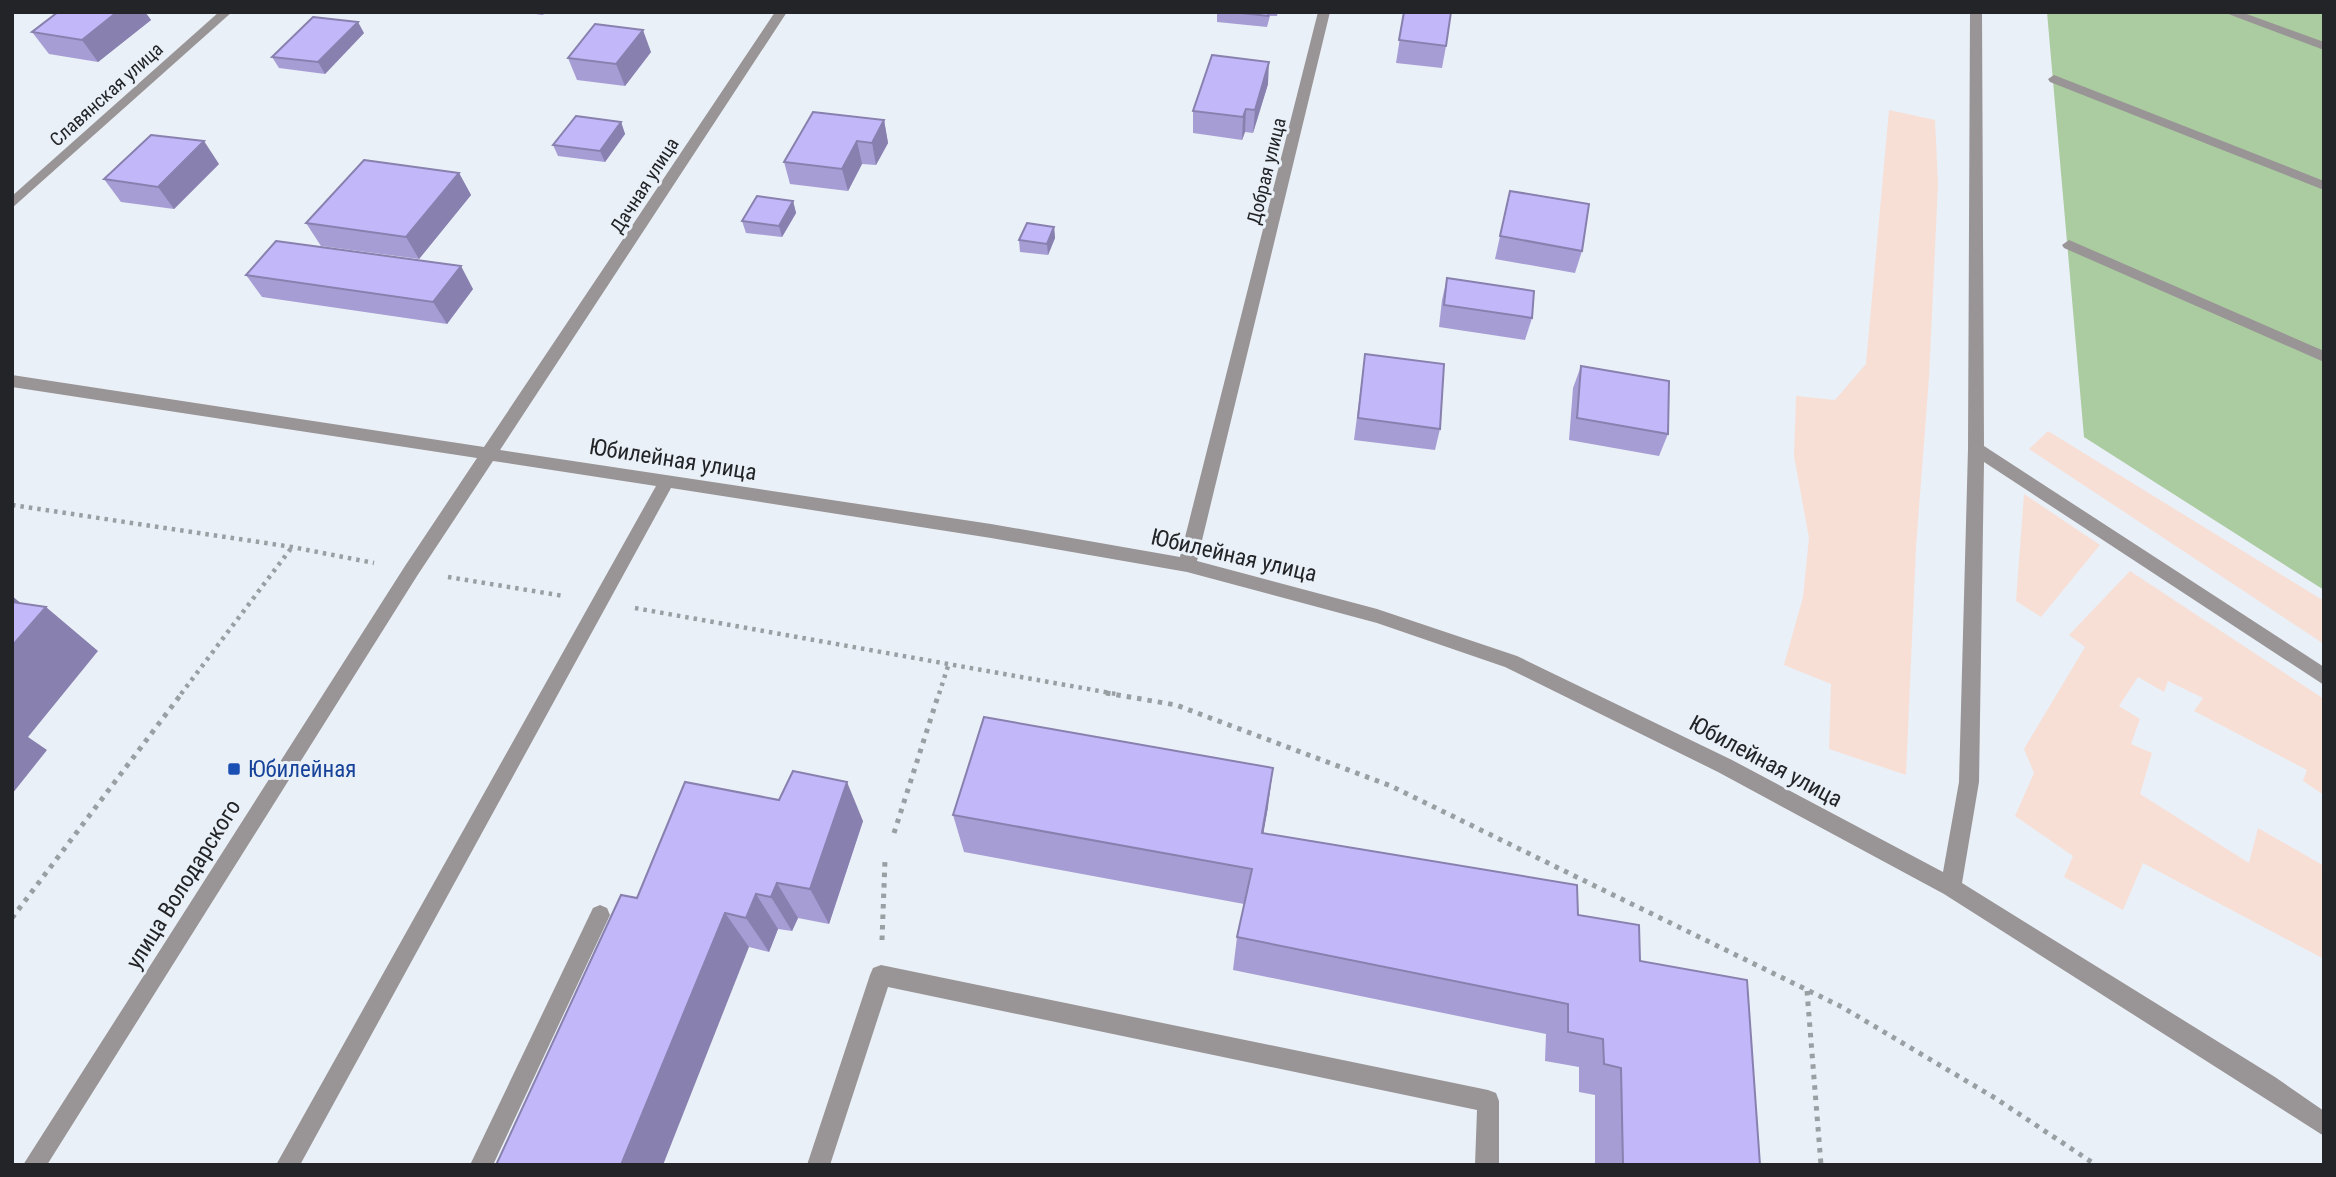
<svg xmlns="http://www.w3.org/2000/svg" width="2336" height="1177" font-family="'Roboto Condensed',sans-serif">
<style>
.industrial{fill:#f8dfd6}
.green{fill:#abcba0}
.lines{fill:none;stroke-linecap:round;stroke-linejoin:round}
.path-far1{stroke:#9a9fa4;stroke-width:4.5;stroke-dasharray:3.5 5;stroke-linecap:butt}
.path{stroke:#9a9fa4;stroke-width:5;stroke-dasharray:4.5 6;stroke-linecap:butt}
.minor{fill:#999495;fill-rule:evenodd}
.wall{fill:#a79dd5}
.shaded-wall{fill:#8880ae}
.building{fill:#c2b7f8;stroke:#8880ae;stroke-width:2}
.transit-dot{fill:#1a4fb4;stroke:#e9f0f7;stroke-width:2.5}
.labels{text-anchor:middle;stroke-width:6;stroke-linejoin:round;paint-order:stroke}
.far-street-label{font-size:19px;fill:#222427;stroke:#e9f0f7}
.street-label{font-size:23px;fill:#222427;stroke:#e9f0f7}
.transit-label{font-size:23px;fill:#164399;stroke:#e9f0f7;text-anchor:start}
</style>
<rect width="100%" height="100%" fill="#e9f0f7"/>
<g class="industrial">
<polygon points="1889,110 1935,120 1938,184 1929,377 1916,547 1906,775 1829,749 1831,684 1784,665 1803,597 1809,538 1794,456 1796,396 1835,400 1866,364"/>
<polygon points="2048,431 2324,601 2324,644 2029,449"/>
<polygon points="2024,494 2100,545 2041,617 2016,601"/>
<polygon points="2130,571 2324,699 2324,795 2303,781 2307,770 2194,711 2203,698 2168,681 2164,692 2138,677 2119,706 2140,719 2131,744 2152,753 2140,794 2249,863 2258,828 2324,866 2324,959 2143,863 2123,910 2064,877 2073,856 2015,816 2034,773 2024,749 2085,647 2069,635"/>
</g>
<polygon class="green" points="2047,12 2324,12 2324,590 2084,437"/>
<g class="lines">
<g class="path-far1">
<polyline points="12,505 292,547 374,563"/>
<polyline points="448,577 564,596"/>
<polyline points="635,608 1116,694"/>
<polyline points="181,694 292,547"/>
<polyline points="939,694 949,663"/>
</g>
<g class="path">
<polyline points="1106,693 1176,705 1391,786 1842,1007 1995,1098 2096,1165"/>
<polyline points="894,833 939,693"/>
<polyline points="12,918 182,693"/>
<polyline points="882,940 885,860"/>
<polyline points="1807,991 1821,1165"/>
</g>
<g class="minor">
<polygon points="219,12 232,12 12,208 12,196"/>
<polygon points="775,12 787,12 500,450 991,524 1180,557 1318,12 1330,12 1197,561 1377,609 1517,656 1732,760 1943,872 1959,782 1968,449 1970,12 1982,12 1984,446 2324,667 2324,685 1984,462 1979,782 1962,883 2275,1077 2324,1111 2324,1136 1944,894 1718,772 1505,667 1377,623 1187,572 991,538 671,488 300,1165 276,1165 656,486 493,461 417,576 47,1165 23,1165 405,566 477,458 12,387 12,375 484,447"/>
<polygon points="2223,12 2241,12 2324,42 2324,50"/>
<polygon points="2054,75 2324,181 2324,190 2050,82 2048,79"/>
<polygon points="2069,240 2324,351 2324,362 2064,248 2062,245"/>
<polygon points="600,905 607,908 610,915 493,1165 470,1165 593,908"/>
<polygon points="881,965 1488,1090 1496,1093 1499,1101 1499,1165 1475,1165 1477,1110 888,987 830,1165 807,1165 870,975 873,968"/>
</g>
</g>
<g class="wall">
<polygon points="58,12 145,12 151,20 98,62 49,54 32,32"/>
<polygon points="519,12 545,12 543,15"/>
<polygon points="1217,12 1278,12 1277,16 1270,16 1267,27 1217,22"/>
<polygon points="1404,12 1446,46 1442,68 1396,63"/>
<polygon points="364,33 325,74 279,68 272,57"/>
<polygon points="651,52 625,86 577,80 568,58"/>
<polygon points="1268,84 1253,133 1245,132 1242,140 1193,133 1193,111"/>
<polygon points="884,120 888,143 876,165 862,164 848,191 790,184 784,162"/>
<polygon points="621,122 625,134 605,162 558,156 553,145"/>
<polygon points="219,164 174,209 121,202 104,179"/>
<polygon points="459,173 471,195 419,259 321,246 306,223"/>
<polygon points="1510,191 1582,251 1575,273 1495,259"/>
<polygon points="793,201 796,213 782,237 746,233 742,221"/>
<polygon points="1054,227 1055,238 1048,255 1020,252 1019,240"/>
<polygon points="246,275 473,289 447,324 262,297"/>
<polygon points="1447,278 1532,318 1525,340 1439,327 1442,300"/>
<polygon points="1365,354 1440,429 1435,450 1354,440"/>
<polygon points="1581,366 1668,434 1659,456 1569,440 1573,388"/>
<polygon points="779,800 863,821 829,924 798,918 792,931 778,929 769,952 749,947 637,898"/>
<polygon points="1268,807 1263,833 1578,915 1640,961 1760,1165 1595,1165 1595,1095 1579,1092 1579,1067 1545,1061 1546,1034 1233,970 1237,937 1244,904 964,852 953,815"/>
</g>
<g class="shaded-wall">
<polygon points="117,12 145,12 151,20 98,62 82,40"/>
<polygon points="358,22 364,33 325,74 318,62"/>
<polygon points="643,30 651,52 625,86 616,64"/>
<polygon points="1269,62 1268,84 1253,133 1255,110"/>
<polygon points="1246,109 1245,132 1242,140 1243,117"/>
<polygon points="884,120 888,143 876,165 872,143"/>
<polygon points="621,122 625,134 605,162 600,151"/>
<polygon points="204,141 219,164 174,209 158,187"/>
<polygon points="857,141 862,164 848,191 842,169"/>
<polygon points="459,173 471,195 419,259 406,237"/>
<polygon points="793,201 796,213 782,237 779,226"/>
<polygon points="1054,227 1055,238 1048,255 1047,244"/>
<polygon points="461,266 473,289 447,324 433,302"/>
<polygon points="12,596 38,617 46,607 98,651 28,737 47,750 12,794"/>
<polygon points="1273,768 1268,807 1257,870 1262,833"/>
<polygon points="847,782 863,821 829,924 810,889"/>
<polygon points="777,883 798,918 792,931 771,897"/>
<polygon points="756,894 778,929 769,952 746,918"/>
<polygon points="725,913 749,947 663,1165 621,1165"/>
</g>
<g class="building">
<polygon points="58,12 117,12 82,40 32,32"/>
<polygon points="1232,12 1269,12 1268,16"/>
<polygon points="1404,12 1451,12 1446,46 1399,40"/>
<polygon points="313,17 358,22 318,62 272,57"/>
<polygon points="595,24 643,30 616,64 568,58"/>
<polygon points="1212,55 1269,62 1255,110 1246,109 1243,117 1193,111"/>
<polygon points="813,112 884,120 872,143 857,141 842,169 784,162"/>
<polygon points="576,116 621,122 600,151 553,145"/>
<polygon points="151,135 204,141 158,187 104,179"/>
<polygon points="364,160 459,173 406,237 306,223"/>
<polygon points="1510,191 1589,204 1582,251 1500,236"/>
<polygon points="757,196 793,201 779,226 742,221"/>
<polygon points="1027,223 1054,227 1047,244 1019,240"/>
<polygon points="276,241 461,266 433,302 246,275"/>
<polygon points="1447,278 1534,291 1532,318 1444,305"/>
<polygon points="1365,354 1444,364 1440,429 1358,418"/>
<polygon points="1581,366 1669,381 1668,434 1577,418"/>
<polygon points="12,602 46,607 12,646"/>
<polygon points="984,717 1273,768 1262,833 1577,885 1578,915 1639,925 1640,961 1747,980 1760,1165 1623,1165 1621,1068 1604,1064 1603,1039 1568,1032 1568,1004 1237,937 1252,869 953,815"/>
<polygon points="793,771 847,782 810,889 777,883 771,897 756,894 746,918 725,913 621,1165 496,1165 621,895 637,898 685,782 779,800"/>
</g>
<rect class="transit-dot" x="227" y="762" width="14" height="14" rx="3.5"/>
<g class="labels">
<g class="far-street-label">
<text transform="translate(106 94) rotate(-42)" y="7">Славянская улица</text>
<text transform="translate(1266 171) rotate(-76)" y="7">Добрая улица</text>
<text transform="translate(644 185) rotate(-57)" y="7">Дачная улица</text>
</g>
<g class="street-label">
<text transform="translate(673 459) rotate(9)" y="8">Юбилейная улица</text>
<text transform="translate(1234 555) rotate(13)" y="8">Юбилейная улица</text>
<text transform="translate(1766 761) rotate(28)" y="8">Юбилейная улица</text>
<text transform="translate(183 884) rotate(-58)" y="8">улица Володарского</text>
</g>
<g class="transit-label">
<text x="248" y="777">Юбилейная</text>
</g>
</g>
<rect width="2336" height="1177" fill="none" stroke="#222427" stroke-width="28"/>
</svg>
